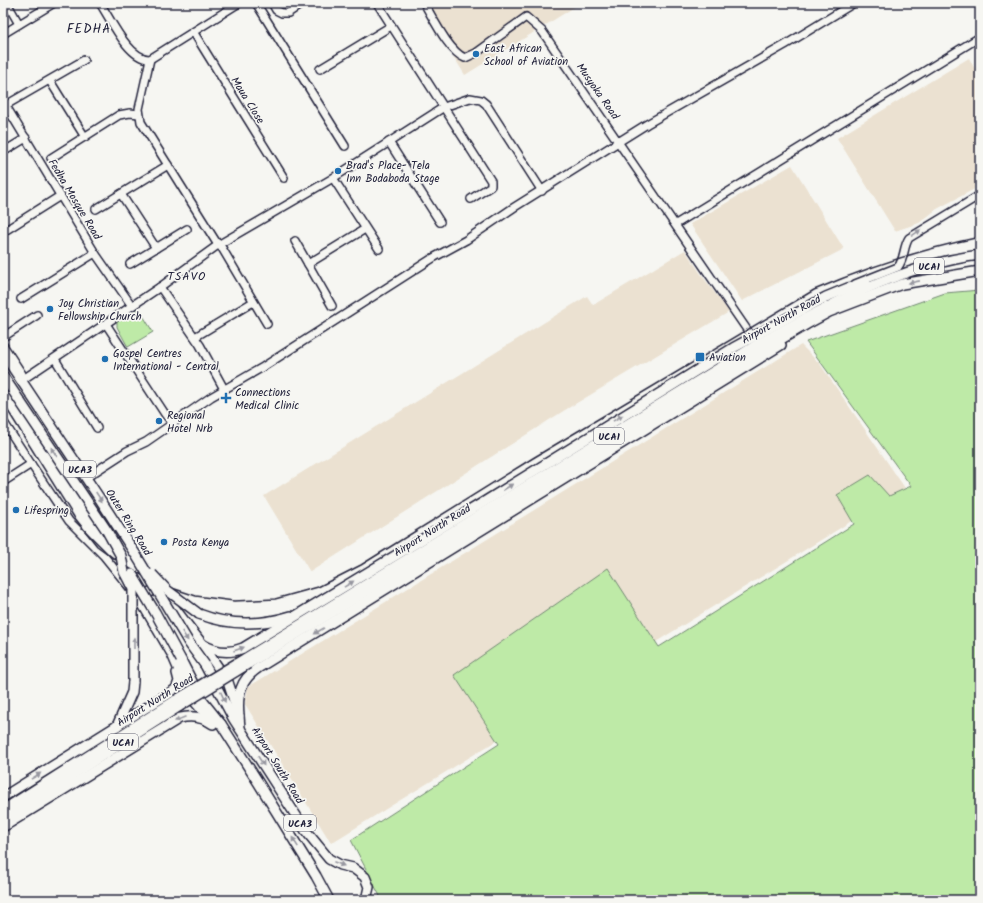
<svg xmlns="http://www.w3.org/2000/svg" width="983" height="903" font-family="Kalam,sans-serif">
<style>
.built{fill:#ebe1d1}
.green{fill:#beeaa7;stroke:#708671}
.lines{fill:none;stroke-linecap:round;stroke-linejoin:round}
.minor-casing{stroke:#22223b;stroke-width:10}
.major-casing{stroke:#22223b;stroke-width:12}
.minor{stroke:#f6f6f2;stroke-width:7}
.major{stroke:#f6f6f2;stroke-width:9}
.rail{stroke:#22223b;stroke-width:1.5}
.major-bridge-casing{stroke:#22223b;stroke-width:12;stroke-linecap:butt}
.major-bridge{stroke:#f6f6f2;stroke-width:9}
.oneway{fill:#9797a0}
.poi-dot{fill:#1f6fb2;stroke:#f6f6f2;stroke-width:1.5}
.labels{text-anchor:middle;stroke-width:3.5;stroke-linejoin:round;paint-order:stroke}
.shield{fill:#f6f6f2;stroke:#626272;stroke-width:1}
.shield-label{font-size:10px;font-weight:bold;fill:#22223b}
.poi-label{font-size:11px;fill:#22223b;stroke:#f6f6f2;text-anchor:start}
.street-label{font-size:11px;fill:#22223b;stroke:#f6f6f2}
.neighbourhood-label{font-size:12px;letter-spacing:1px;fill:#22223b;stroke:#f6f6f2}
.quarter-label{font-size:13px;letter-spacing:1px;fill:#22223b;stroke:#f6f6f2}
</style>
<rect width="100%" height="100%" fill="#f6f6f2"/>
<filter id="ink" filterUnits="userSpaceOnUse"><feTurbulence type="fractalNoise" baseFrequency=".025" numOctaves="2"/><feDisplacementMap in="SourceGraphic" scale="8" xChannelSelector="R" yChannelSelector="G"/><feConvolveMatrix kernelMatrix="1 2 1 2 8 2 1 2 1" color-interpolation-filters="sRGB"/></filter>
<g filter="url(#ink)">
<g class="built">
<polygon points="420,3 581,3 465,75"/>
<polygon points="969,58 980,79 980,186 937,209 919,223 895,231 837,138"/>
<polygon points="792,165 844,249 742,301 690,224"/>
<polygon points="685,250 703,277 729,312 565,410 310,572 264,496 587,296 593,305"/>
<polygon points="801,345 820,364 905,488 331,843 245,704 248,687"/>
</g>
<g class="green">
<polygon points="980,290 980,900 382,900 351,840 499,744 454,675 608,568 659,647 854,524 837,495 870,475 889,496 911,486 806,342 945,293"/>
<polygon points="139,309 153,332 128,347 117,327 117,322"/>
</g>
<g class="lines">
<g class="minor-casing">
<g id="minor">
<polyline points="7,3 19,24"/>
<path d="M 100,3 C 111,20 129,60 150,59 L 239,3"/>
<polyline points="256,3 345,146"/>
<polyline points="272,3 276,10 282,13 288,13 303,3"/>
<polyline points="377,3 491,181 491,186 471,199"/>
<path d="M 424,3 C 433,18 449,52 465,58 L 476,53 L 526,17 L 542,31 L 752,337"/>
<polyline points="194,33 284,178"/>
<polyline points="3,34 54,3"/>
<polyline points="150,59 139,109 141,122 218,245 222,248 267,324"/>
<polyline points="320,69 391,26"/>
<polyline points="50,81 85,137"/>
<polyline points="3,101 95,253 132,306"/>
<polyline points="6,105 84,60"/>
<polyline points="389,142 440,222"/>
<polyline points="3,152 26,138"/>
<polyline points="51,158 119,115 130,113 139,114"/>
<polyline points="333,178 379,249"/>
<polyline points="121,194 156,248"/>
<polyline points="96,209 168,165"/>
<polyline points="676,224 980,37"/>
<polyline points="3,232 60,196"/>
<polyline points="295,241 332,306"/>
<polyline points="130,264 187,229"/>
<polyline points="308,264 365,229"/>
<path d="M 855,284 L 898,267 C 905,258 903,247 909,238 L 980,195"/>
<polyline points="160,287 200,345 224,389"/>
<polyline points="21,299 95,253"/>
<polyline points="106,324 165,414 173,424"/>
<polyline points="3,337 37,315"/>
<polyline points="195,337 253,302"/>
<polyline points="3,345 22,374"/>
<polyline points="55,359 97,428"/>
<polyline points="25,378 160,287 218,245 333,178 444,107 470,98 481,100 486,104 542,191"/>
<polyline points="3,421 31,464 3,482"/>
<polyline points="31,464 69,521 104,556 142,603"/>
<polyline points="84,468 90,475 127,451 146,442 211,397 263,367 433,258 466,240 513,208 647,124 785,45 854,3"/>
</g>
</g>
<g class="major-casing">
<g id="major">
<polyline points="3,353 98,496 136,555"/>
<polyline points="3,376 107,531 121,556"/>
<path d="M 199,614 C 230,626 259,626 291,616"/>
<path d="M 202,644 C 215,652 229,654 243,648 L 484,502 L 733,348 L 826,297 L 848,288 L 867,285"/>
<path d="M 244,659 L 753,347 C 820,309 903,264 980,255"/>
<polyline points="181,660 201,699 221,724 258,782 316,876 329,900"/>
<polyline points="248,664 718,376 807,324 829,312 902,284 980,271"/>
<polyline points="205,665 233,718 306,831 329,859 340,865 353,868 365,877 369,887 366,900"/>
<path d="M 239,716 C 237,695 240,680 258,668 L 781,345"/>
<path d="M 221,724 L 202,710 L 190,696 L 172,654 L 142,603 C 145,593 152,588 162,592 L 202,644 L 228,682 L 239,716 L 240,728"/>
<polyline points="117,726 132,692 133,682"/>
<polyline points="3,797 176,689 179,681 177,673"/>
<polyline points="3,810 176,700"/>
<polyline points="3,819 180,706"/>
<path d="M 3,827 L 180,718 C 192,715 203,717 213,724"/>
</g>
</g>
<use href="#minor" class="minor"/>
<use href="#major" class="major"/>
<path class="rail" d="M 3,403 L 74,517 L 97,546 L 123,565 L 157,583 L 196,596 L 234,601 L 275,599 L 318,587 L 361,565 L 533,458 L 814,290 C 868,267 922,249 980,237"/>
<g class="major-bridge-casing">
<g id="major-bridge">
<polyline points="136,555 189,643 205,665"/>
<polyline points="121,556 124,572 133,589 133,682"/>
<polyline points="132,574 155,612 181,660"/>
<polyline points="152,574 167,590 199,614"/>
<polyline points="176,700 244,659"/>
<polyline points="180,706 248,664"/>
</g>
</g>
<use href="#major-bridge" class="major-bridge"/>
</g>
<defs><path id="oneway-solid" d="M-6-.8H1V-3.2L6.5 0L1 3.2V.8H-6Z"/></defs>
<g class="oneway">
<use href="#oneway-solid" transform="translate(916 233) rotate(-34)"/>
<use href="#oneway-solid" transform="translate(914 282) rotate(169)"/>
<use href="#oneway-solid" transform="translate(618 418) rotate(-31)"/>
<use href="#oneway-solid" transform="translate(54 452) rotate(-122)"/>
<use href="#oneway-solid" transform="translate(508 487) rotate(-33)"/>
<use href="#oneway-solid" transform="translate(99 497) rotate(57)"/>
<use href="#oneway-solid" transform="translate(349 584) rotate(-32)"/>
<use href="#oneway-solid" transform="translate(319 631) rotate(148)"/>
<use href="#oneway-solid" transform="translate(185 636) rotate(58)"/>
<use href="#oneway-solid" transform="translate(134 643) rotate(-90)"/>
<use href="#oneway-solid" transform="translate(239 649) rotate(-20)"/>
<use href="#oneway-solid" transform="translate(223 697) rotate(66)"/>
<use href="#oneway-solid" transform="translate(180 719) rotate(158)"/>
<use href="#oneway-solid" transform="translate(261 761) rotate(57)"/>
<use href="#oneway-solid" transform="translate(36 776) rotate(-32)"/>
<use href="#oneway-solid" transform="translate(295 842) rotate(-122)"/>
<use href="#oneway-solid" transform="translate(339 864) rotate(21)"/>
</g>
</g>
<g class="poi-dot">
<circle cx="476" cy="54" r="4"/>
<circle cx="338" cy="171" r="4"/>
<circle cx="50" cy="309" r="4"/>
<rect x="695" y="352" width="10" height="10" rx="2"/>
<circle cx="105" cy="359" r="4"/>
<path d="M224 392h4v4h4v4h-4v4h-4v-4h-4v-4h4z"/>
<circle cx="159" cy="421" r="4"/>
<circle cx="16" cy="510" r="4"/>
<circle cx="164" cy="542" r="4"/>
</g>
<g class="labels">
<g class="shield">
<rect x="914" y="258" width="30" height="16" rx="3"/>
<rect x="594" y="428" width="30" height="16" rx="3"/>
<rect x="64" y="461" width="32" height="16" rx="3"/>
<rect x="108" y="734" width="30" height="16" rx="3"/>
<rect x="284" y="815" width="32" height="16" rx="3"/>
</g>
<g class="shield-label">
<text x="929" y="270">UCA1</text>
<text x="609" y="440">UCA1</text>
<text x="80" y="473">UCA3</text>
<text x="123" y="746">UCA1</text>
<text x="300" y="827">UCA3</text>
</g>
<g class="poi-label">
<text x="484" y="52">East African<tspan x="484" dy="13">School of Aviation</tspan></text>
<text x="346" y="169">Brad's Place- Tela<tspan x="346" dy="13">Inn Bodaboda Stage</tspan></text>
<text x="58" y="307">Joy Christian<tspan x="58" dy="13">Fellowship Church</tspan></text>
<text x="113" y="357">Gospel Centres<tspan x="113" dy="13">International - Central</tspan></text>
<text x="709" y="361">Aviation</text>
<text x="235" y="396">Connections<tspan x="235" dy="13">Medical Clinic</tspan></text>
<text x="167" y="419">Regional<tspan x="167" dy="13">Hotel Nrb</tspan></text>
<text x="24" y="514">Lifespring</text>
<text x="172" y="546">Posta Kenya</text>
</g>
<g class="street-label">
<text transform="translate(598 91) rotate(55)" y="4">Musyoka Road</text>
<text transform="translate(248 100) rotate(58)" y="4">Maua Close</text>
<text transform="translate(75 199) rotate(59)" y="4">Fedha Mosque Road</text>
<text transform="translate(781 319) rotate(-29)" y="4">Airport North Road</text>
<text transform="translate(129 522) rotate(58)" y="4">Outer Ring Road</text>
<text transform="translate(432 530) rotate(-32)" y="4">Airport North Road</text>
<text transform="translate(155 700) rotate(-32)" y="4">Airport North Road</text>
<text transform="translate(278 765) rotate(58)" y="4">Airport South Road</text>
</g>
<g class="neighbourhood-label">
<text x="187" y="280">TSAVO</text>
</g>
<g class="quarter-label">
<text x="89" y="33">FEDHA</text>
</g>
</g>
<rect width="983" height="903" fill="none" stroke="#f6f6f2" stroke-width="16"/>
<rect x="8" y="8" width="967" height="887" fill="none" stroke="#22223b" stroke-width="1.5" filter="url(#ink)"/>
</svg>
